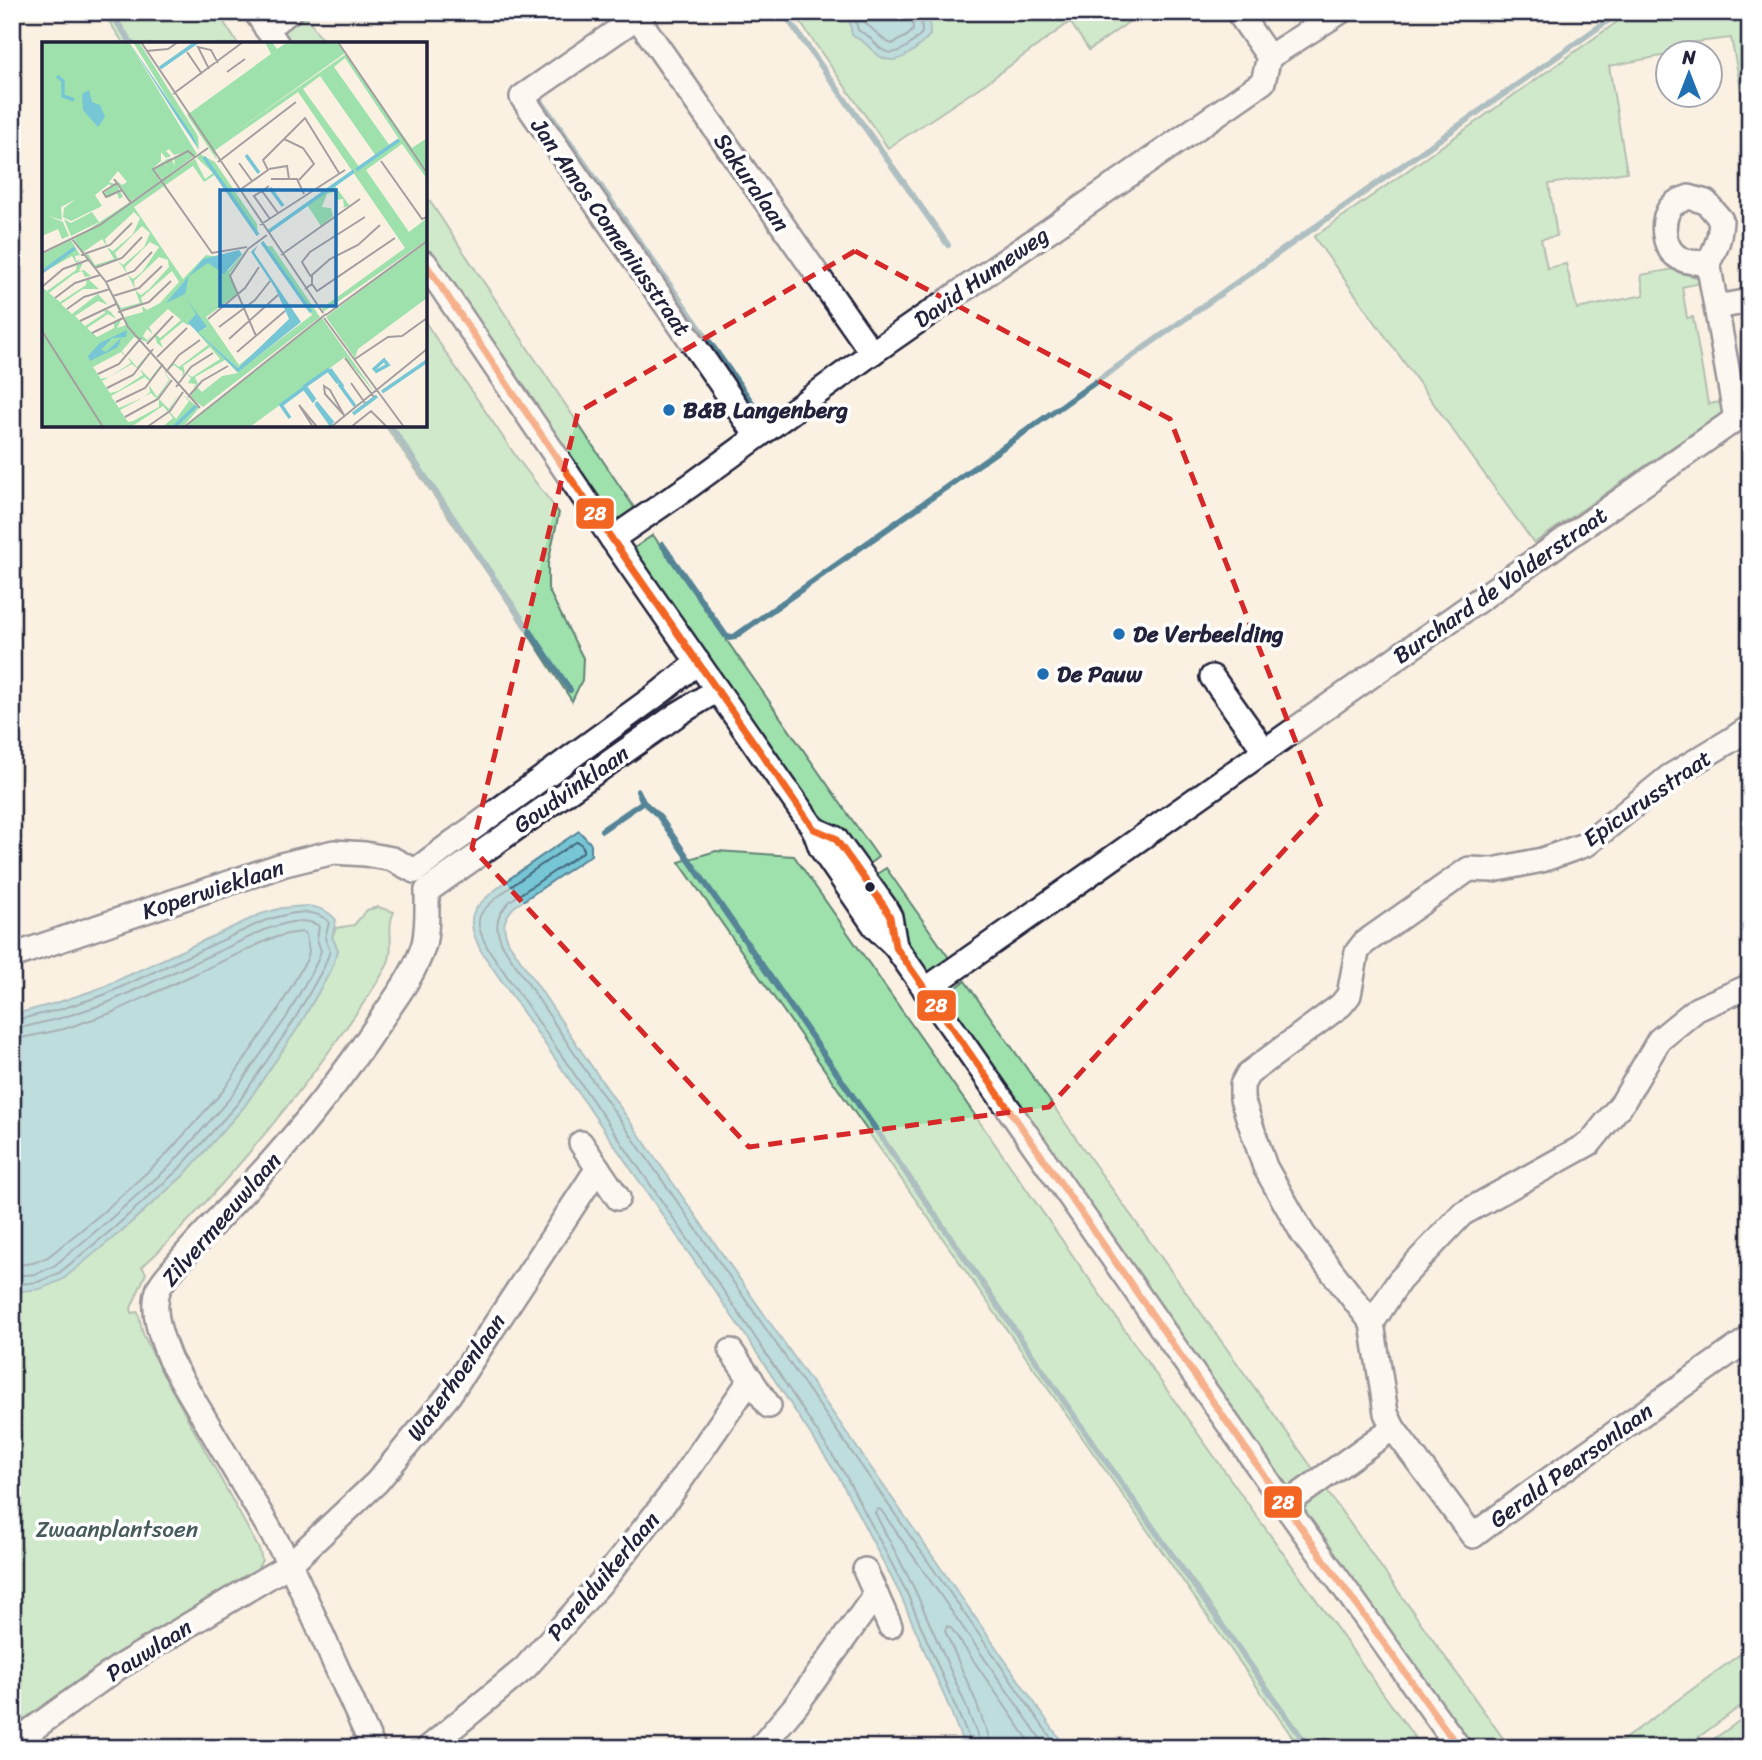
<svg xmlns="http://www.w3.org/2000/svg" width="1762" height="1760" font-family="Sriracha,sans-serif">
<style>
.green{fill:#9ee1ac;stroke:#608274;stroke-width:2}
.water{fill:#77c6d5;stroke:#558497;stroke-width:2}
.lines{fill:none;stroke-linecap:round;stroke-linejoin:round}
.shore{stroke:#446479;stroke-width:2}
.stream{stroke:#558497;stroke-width:6}
.minor-casing{stroke:#22223b;stroke-width:28}
.minor{stroke:#fff;stroke-width:23}
.bus-1-casing{stroke:#fff;stroke-width:12}
.bus-1{stroke:#f26522;stroke-width:7}
.marked{fill:none;stroke:#d62828;stroke-width:5;stroke-dasharray:14 9;stroke-linejoin:round}
.poi-dot{fill:#1f6fb2;stroke:#fff;stroke-width:2.5}
.bus-dot{fill:#22223b;stroke:#fff;stroke-width:2.5}
.labels{text-anchor:middle;stroke-width:7;stroke-linejoin:round;paint-order:stroke}
.street-label{font-size:23px;fill:#22223b;stroke:#fff}
.poi-label{font-size:23px;font-weight:bold;fill:#22223b;stroke:#fff;text-anchor:start}
.park-label{font-size:23px;fill:#475b5d;stroke:#fff}
.inset-river{fill:none;stroke:#77c6d5;stroke-width:3.5}
.inset-road{fill:none;stroke:#a49ea0;stroke-width:2}
.view{fill:#1f6fb2;fill-opacity:0.15;stroke:#1f6fb2;stroke-width:3.5}
.inset-edge{fill:none;stroke:#22223b;stroke-width:3.5}
.line-badge{stroke:#fff;stroke-width:2.5}
.badge-label{font-size:19px;text-anchor:middle;font-weight:bold;fill:#fff}
</style>
<rect width="100%" height="100%" fill="#faf1e3"/>
<filter id="ink" filterUnits="userSpaceOnUse"><feTurbulence type="fractalNoise" baseFrequency=".0143" numOctaves="2"/><feDisplacementMap in="SourceGraphic" scale="14" xChannelSelector="R" yChannelSelector="G"/><feConvolveMatrix kernelMatrix="1 2 1 2 8 2 1 2 1" color-interpolation-filters="sRGB"/></filter>
<g filter="url(#ink)">
<g class="green">
<polygon points="103,12 217,12 238,44 124,44"/>
<polygon points="793,12 1143,12 1089,50 1070,22 986,83 888,148"/>
<path d="M 1631,12 L 1750,12 L 1750,135 L 1731,38 L 1680,44 L 1680,52 L 1668,52 L 1667,55 L 1609,66 L 1627,172 L 1549,184 L 1557,236 L 1541,239 L 1547,268 L 1566,264 L 1577,309 L 1644,295 L 1641,275 L 1674,269 C 1682,276 1691,273 1699,279 L 1700,283 L 1682,287 L 1687,318 L 1693,317 L 1708,404 L 1722,402 L 1723,412 L 1534,543 L 1314,237 Z"/>
<polygon points="306,16 325,44 288,44 281,34"/>
<polygon points="425,194 637,512 617,527 425,247"/>
<polygon points="425,322 517,458 559,513 548,563 548,589 583,658 582,680 572,701 508,603 385,425 425,425"/>
<polygon points="653,535 878,857 865,867 841,833 808,804 633,549"/>
<polygon points="716,851 794,856 1159,1379 1422,1748 1300,1748 679,862"/>
<polygon points="886,868 949,958 925,974 913,957 896,914 872,877"/>
<path d="M 378,907 L 394,912 C 385,928 397,948 385,969 C 371,994 354,1017 337,1040 C 309,1080 279,1117 248,1154 C 214,1193 180,1232 142,1267 L 146,1273 L 131,1308 L 132,1313 L 138,1312 L 143,1334 L 155,1359 L 259,1549 L 262,1560 L 256,1571 L 61,1693 L 12,1729 L 12,1117 L 117,1235 L 183,1176 L 244,1107 L 299,1026 L 331,970 L 338,950 L 332,937 L 336,928 L 354,925 L 367,910 Z"/>
<polygon points="965,981 1102,1175 1316,1473 1297,1486 1280,1484 941,999"/>
<polygon points="1324,1487 1510,1748 1470,1748 1303,1517 1307,1500"/>
<polygon points="1750,1647 1750,1699 1684,1748 1612,1748"/>
<polygon points="1750,1713 1750,1748 1702,1748"/>
</g>
<g class="water">
<path d="M 864,12 L 926,12 L 929,17 L 930,35 C 919,47 900,66 883,58 C 876,55 871,49 866,44 C 862,40 856,38 852,35 L 849,18 L 852,13 L 857,16 Z"/>
<path d="M 579,831 L 591,844 L 591,855 L 514,907 C 502,920 502,927 509,943 L 590,1064 L 1066,1748 L 965,1748 L 949,1707 L 900,1594 L 840,1479 L 745,1335 L 481,951 C 476,940 469,926 473,914 C 479,895 559,845 579,831 Z"/>
<path d="M 305,906 C 318,907 328,910 336,920 L 332,937 L 338,950 L 331,970 L 299,1026 L 244,1107 L 183,1176 L 119,1233 L 62,1280 L 40,1289 L 12,1292 L 12,1015 L 56,1003 L 101,988 L 261,914 L 282,908 Z"/>
</g>
<g class="lines">
<g class="shore">
<path d="M 858,12 L 856,22 L 858,30 C 862,33 866,34 869,37 C 874,41 879,50 887,52 C 899,56 915,41 922,33 L 921,12"/>
<path d="M 866,12 L 866,24 C 875,30 882,41 892,44 L 907,36 L 913,30 L 912,12"/>
<path d="M 12,1021 L 58,1010 L 104,995 L 264,921 C 283,915 313,905 329,922 L 325,938 L 330,951 L 324,967 L 293,1022 L 238,1103 L 177,1171 L 114,1228 L 59,1273 L 38,1282 L 12,1285"/>
<path d="M 12,1030 L 61,1018 L 107,1003 L 267,929 C 282,924 304,916 319,926 L 317,939 L 321,951 L 316,964 L 286,1018 L 231,1097 L 171,1165 L 108,1221 L 54,1266 L 36,1274 L 12,1276"/>
<polyline points="12,1040 64,1029 111,1013 270,939 287,934 303,932 306,935 309,951 307,959 277,1012 223,1091 164,1157 102,1213 48,1257 33,1263 12,1266"/>
<path d="M 971,1748 L 971,1743 L 906,1591 L 846,1476 L 751,1331 L 487,947 C 483,938 476,926 480,916 C 485,901 559,853 576,842 L 579,842 L 583,847 L 583,852 L 510,901 C 495,917 494,927 503,946 L 584,1068 L 1058,1748"/>
<polyline points="980,1748 979,1740 964,1701 914,1588 875,1513 877,1509 881,1510 1047,1748"/>
<polyline points="991,1748 989,1737 974,1697 945,1631 947,1626 951,1628 1034,1748"/>
</g>
<g class="stream">
<polyline points="110,12 132,44"/>
<polyline points="783,12 948,245"/>
<polyline points="541,101 755,407"/>
<polyline points="390,425 570,690"/>
<polyline points="662,544 726,636 730,638 734,637 1620,12"/>
<polyline points="638,791 643,802 658,815 1093,1443 1309,1748"/>
<polyline points="602,830 643,802"/>
</g>
<g class="minor-casing">
<g id="minor">
<polyline points="256,12 277,44"/>
<polyline points="644,12 637,17 872,353"/>
<polyline points="1238,12 1269,57"/>
<polyline points="637,17 522,97 757,436"/>
<polyline points="266,28 289,12"/>
<path d="M 1689,197 L 1706,202 L 1721,220 C 1720,237 1717,248 1708,262 C 1697,263 1684,263 1675,255 C 1663,245 1661,221 1670,208 C 1675,201 1682,200 1689,197 Z"/>
<polyline points="1708,262 1736,419"/>
<polyline points="425,263 612,539 814,829 821,848 876,928 895,946 1285,1505 1459,1748"/>
<polyline points="1717,307 1750,301"/>
<polyline points="612,539 691,485 872,353 1263,82 1269,57 1340,12"/>
<polyline points="1212,677 1265,751"/>
<polyline points="814,829 835,838 884,906 890,917 895,946"/>
<polyline points="415,871 452,843 479,824 662,691 698,662"/>
<polyline points="427,891 678,714 717,690"/>
<polyline points="12,956 285,864 334,852 365,854 392,859 415,871"/>
<polyline points="925,990 1750,409"/>
<polyline points="581,1143 618,1198"/>
<polyline points="1372,1323 1303,1234 1265,1167 1242,1099 1242,1085 1248,1074 1341,1005 1349,995 1357,952 1364,943 1469,869 1493,870 1542,860 1587,844 1669,777 1731,740 1750,727"/>
<polyline points="731,1351 769,1406"/>
<polyline points="1393,1428 1386,1413 1372,1323 1399,1281 1462,1214 1590,1143 1623,1102 1659,1040 1697,1009 1750,986"/>
<polyline points="1285,1505 1393,1428 1473,1536 1530,1493 1750,1338"/>
<polyline points="865,1570 890,1626"/>
<polyline points="12,1744 119,1667 290,1564 377,1482 449,1395 598,1168"/>
<path d="M 373,1748 L 290,1564 L 170,1360 C 162,1340 150,1310 159,1288 C 163,1279 172,1271 178,1263 C 197,1241 216,1221 236,1200 C 290,1144 339,1083 382,1018 C 398,995 416,971 424,944 C 428,927 427,908 427,891"/>
<polyline points="428,1748 525,1668 606,1577 669,1497 751,1379"/>
<polyline points="760,1748 797,1704 876,1594"/>
</g>
</g>
<use href="#minor" class="minor"/>
<g class="bus-1-casing">
<polyline id="bus-1" points="425,263 612,539 814,829 835,838 884,906 890,917 895,946 1285,1505 1459,1748"/>
</g>
<use href="#bus-1" class="bus-1"/>
</g>
</g>
<path d="M0 0H1762V1760H0ZM 855,251 L 1170,419 L 1322,809 L 1049,1107 L 749,1147 L 472,848 L 578,412 Z" fill="#faf1e3" fill-opacity=".55" fill-rule="evenodd"/>
<path class="marked" d="M 855,251 L 1170,419 L 1322,809 L 1049,1107 L 749,1147 L 472,848 L 578,412 Z"/>
<g class="poi-dot">
<circle cx="669" cy="410" r="7"/>
<circle cx="1119" cy="634" r="7"/>
<circle cx="1043" cy="674" r="7"/>
</g>
<circle class="bus-dot" cx="870" cy="887" r="6"/>
<g class="labels">
<g class="street-label">
<text transform="translate(752 182) rotate(55)" y="8">Sakuralaan</text>
<text transform="translate(611 227) rotate(55)" y="8">Jan Amos Comeniusstraat</text>
<text transform="translate(981 277) rotate(-35)" y="8">David Humeweg</text>
<text transform="translate(1500 585) rotate(-35)" y="8">Burchard de Volderstraat</text>
<text transform="translate(571 789) rotate(-35)" y="8">Goudvinklaan</text>
<text transform="translate(1647 798) rotate(-35)" y="8">Epicurusstraat</text>
<text transform="translate(213 889) rotate(-18)" y="8">Koperwieklaan</text>
<text transform="translate(221 1219) rotate(-49)" y="8">Zilvermeeuwlaan</text>
<text transform="translate(456 1377) rotate(-54)" y="8">Waterhoenlaan</text>
<text transform="translate(1571 1465) rotate(-36)" y="8">Gerald Pearsonlaan</text>
<text transform="translate(603 1576) rotate(-50)" y="8">Parelduikerlaan</text>
<text transform="translate(149 1650) rotate(-32)" y="8">Pauwlaan</text>
</g>
<g class="poi-label">
<text x="683" y="418">B&amp;B Langenberg</text>
<text x="1133" y="642">De Verbeelding</text>
<text x="1057" y="682">De Pauw</text>
</g>
<g class="park-label">
<text x="117" y="1537">Zwaanplantsoen</text>
</g>
</g>
<g transform="translate(42 42)">
<rect width="385" height="385" fill="#faf1e3"/>
<path d="M 0,0 L 87,0 L 155,112 L 120,138 L 112,126 L 122,119 L 125,126 L 123,118 L 129,116 L 133,124 L 132,115 L 148,109 L 132,113 L 127,107 L 124,109 L 129,114 L 124,116 L 119,110 L 119,119 L 111,126 L 118,140 L 89,160 L 73,137 L 80,143 L 85,140 L 76,129 L 67,140 L 75,143 L 81,155 L 77,157 L 75,151 L 66,156 L 62,151 L 70,145 L 67,142 L 53,153 L 60,164 L 29,179 L 21,175 L 22,166 L 34,157 L 19,165 L 20,178 L 6,174 L 21,180 L 27,194 L 20,197 L 16,187 L 0,194 ZM 91,0 L 97,0 L 156,94 L 157,107 ZM 223,0 L 230,0 L 235,7 L 246,0 L 296,0 L 303,11 L 190,92 L 304,12 L 370,106 L 385,96 L 385,137 L 360,102 L 324,128 L 367,190 L 385,176 L 385,198 L 281,270 L 280,266 L 363,206 L 256,50 L 172,109 L 175,118 L 145,73 L 229,12 ZM 303,16 L 357,97 L 348,104 L 292,25 ZM 278,34 L 334,114 L 318,126 L 261,47 ZM 158,112 L 173,120 L 215,182 L 216,194 L 174,132 L 162,140 L 151,124 L 92,165 L 141,237 L 164,213 L 171,214 L 186,229 L 204,208 L 188,231 L 195,252 L 164,275 L 197,323 L 218,306 L 196,326 L 157,291 L 196,329 L 270,273 L 225,204 L 230,204 L 278,275 L 161,365 L 148,355 L 155,345 L 160,350 L 180,334 L 196,331 L 183,318 L 153,335 L 156,342 L 151,346 L 154,342 L 146,341 L 149,336 L 144,331 L 150,335 L 178,317 L 168,305 L 141,324 L 143,330 L 140,335 L 141,330 L 132,323 L 128,326 L 132,321 L 137,325 L 166,303 L 154,289 L 165,286 L 159,279 L 146,283 L 141,280 L 118,299 L 121,306 L 115,301 L 112,291 L 118,296 L 139,278 L 126,267 L 107,285 L 111,292 L 105,287 L 101,294 L 105,298 L 110,293 L 105,300 L 92,295 L 80,309 L 84,315 L 79,310 L 51,325 L 59,337 L 67,335 L 89,321 L 86,315 L 95,325 L 109,308 L 96,327 L 90,322 L 60,339 L 68,351 L 76,349 L 101,333 L 98,327 L 108,337 L 119,322 L 108,340 L 103,335 L 69,354 L 77,366 L 102,355 L 108,350 L 107,343 L 115,355 L 127,338 L 120,325 L 128,338 L 115,357 L 109,351 L 78,368 L 86,380 L 91,379 L 117,365 L 117,357 L 127,367 L 138,350 L 127,369 L 134,377 L 147,359 L 140,352 L 157,366 L 141,385 L 120,385 L 131,376 L 121,364 L 89,385 L 0,385 L 0,245 L 5,249 L 34,228 L 35,222 L 41,221 L 37,229 L 42,228 L 49,234 L 43,235 L 40,229 L 32,232 L 7,251 L 18,260 L 44,243 L 45,236 L 57,247 L 41,247 L 19,262 L 30,272 L 56,252 L 66,263 L 56,259 L 33,274 L 43,284 L 63,271 L 62,266 L 69,270 L 74,277 L 66,272 L 45,286 L 55,295 L 72,286 L 72,280 L 79,278 L 75,286 L 84,283 L 83,275 L 101,270 L 100,264 L 105,268 L 118,261 L 137,240 L 130,229 L 99,256 L 101,262 L 78,268 L 73,255 L 79,266 L 98,261 L 93,248 L 99,253 L 107,247 L 127,225 L 126,218 L 117,215 L 92,239 L 93,247 L 86,233 L 91,237 L 100,230 L 117,205 L 108,200 L 83,225 L 85,231 L 76,219 L 81,223 L 102,205 L 108,191 L 100,184 L 73,211 L 76,217 L 53,225 L 42,213 L 46,212 L 53,223 L 72,217 L 65,205 L 71,209 L 91,192 L 98,176 L 92,170 L 63,197 L 65,204 L 60,197 L 40,211 L 32,197 L 153,117 L 163,137 L 171,131 L 155,116 ZM 293,144 L 308,164 L 295,167 L 302,165 L 301,157 L 294,158 L 292,150 L 285,152 L 280,165 L 289,166 L 291,174 L 279,184 L 265,163 ZM 50,170 L 57,180 L 29,194 L 22,177 L 29,181 ZM 29,198 L 38,213 L 33,214 L 34,219 L 39,218 L 34,221 L 30,214 L 0,231 L 0,212 ZM 385,199 L 385,256 L 316,307 L 313,316 L 284,275 ZM 280,276 L 334,352 L 303,315 L 208,385 L 143,385 Z" fill="#9ee1ac" fill-rule="evenodd"/>
<path d="M 87,0 L 151,94 L 157,108 L 138,80 ZM 47,48 L 50,60 L 58,63 L 63,75 L 56,85 L 41,68 L 40,52 ZM 216,203 L 212,210 L 259,280 L 196,330 L 146,281 L 154,272 L 144,256 L 165,285 L 156,290 L 196,326 L 247,277 L 233,246 L 209,210 ZM 197,208 L 200,212 L 182,232 L 166,221 L 147,234 L 143,252 L 124,261 L 161,217 ZM 85,288 L 84,295 L 70,296 L 59,308 L 64,310 L 79,296 L 76,305 L 48,319 L 46,314 L 58,301 Z" fill="#77c6d5"/>
<path class="inset-river" d="M 118,26 L 155,0M 15,34 L 21,39 L 21,54 L 32,58M 204,113 L 217,131M 162,115 L 216,193M 314,128 L 357,98M 228,146 L 241,164M 226,190 L 312,129M 220,200 L 269,270M 0,230 L 33,206M 288,327 L 301,345M 331,328 L 342,318 L 346,323 L 333,330M 297,342 L 313,364M 340,350 L 385,319M 273,358 L 263,344 L 286,328 L 296,341M 274,360 L 291,381M 274,362 L 289,383 L 286,385M 311,372 L 335,354M 248,376 L 239,363 L 262,346 L 272,360M 132,385 L 154,364"/>
<path class="inset-road" d="M 99,0 L 281,271M 296,0 L 385,131M 104,9 L 126,7 L 136,0M 145,10 L 160,32M 167,27 L 156,5 L 169,8 L 176,21M 185,30 L 203,17M 131,52 L 201,0M 242,97 L 261,106 L 272,122 L 257,138M 153,115 L 146,109 L 111,127 L 170,211 L 205,205M 339,119 L 380,177 L 385,175M 176,120 L 254,60M 197,121 L 210,139M 227,127 L 245,124 L 247,137M 72,137 L 89,161M 229,137 L 255,137 L 262,152M 75,141 L 61,150 L 64,155 L 80,148M 227,144 L 220,149 L 236,171M 220,149 L 212,154 L 228,177M 195,150 L 226,128 L 221,118 L 263,76 L 297,131M 218,183 L 303,128M 30,197 L 64,240 L 86,285 L 158,366M 206,207 L 188,234 L 214,294M 206,207 L 225,193M 0,211 L 58,183 L 166,106M 39,213 L 68,203 L 90,181M 239,213 L 318,157M 53,226 L 80,216 L 100,195M 269,235 L 260,220 L 268,210 L 323,175M 64,240 L 92,229 L 110,210M 270,242 L 270,233 L 288,217 L 316,203 L 338,183M 0,245 L 21,227 L 46,218M 263,247 L 270,242 L 275,249 L 353,196M 71,254 L 97,246 L 120,224M 13,256 L 33,241 L 58,233M 25,267 L 42,255 L 68,247M 76,270 L 107,260 L 129,239M 284,273 L 385,199M 282,276 L 362,385M 166,277 L 203,246 L 217,225M 38,279 L 74,262M 177,285 L 213,258 L 228,239M 0,289 L 61,385M 50,291 L 81,276M 187,297 L 236,253M 105,302 L 131,274M 195,310 L 243,269M 115,315 L 145,286M 303,316 L 332,355M 313,317 L 346,295 L 360,294 L 385,276M 124,330 L 137,313 L 158,298M 56,332 L 77,322 L 99,296M 309,341 L 323,361M 134,345 L 149,325 L 171,311M 65,346 L 91,333 L 111,307M 146,355 L 160,339 L 186,324M 74,360 L 103,346 L 121,322M 301,372 L 283,352 L 282,344 L 288,348 L 303,375M 83,375 L 116,357 L 130,338M 105,385 L 128,369 L 141,350M 142,385 L 284,272 L 275,279M 271,385 L 257,363 L 275,385M 289,385 L 385,307M 309,385 L 329,369 L 345,385"/>
<path class="view" d="M 178,148 L 294,148 L 294,264 L 178,264 Z"/>
<rect width="385" height="385" class="inset-edge"/>
</g>
<g class="line-badge">
<rect x="575" y="497" width="40" height="33" rx="7" fill="#f26522"/>
<rect x="916" y="989" width="41" height="33" rx="7" fill="#f26522"/>
<rect x="1263" y="1485" width="40" height="34" rx="7" fill="#f26522"/>
</g>
<g class="badge-label">
<text x="595" y="520">28</text>
<text x="936" y="1012">28</text>
<text x="1283" y="1509">28</text>
</g>
<rect width="1762" height="1760" fill="none" stroke="#fff" stroke-width="42"/>
<rect x="21" y="21" width="1720" height="1718" fill="none" stroke="#22223b" stroke-width="2.5" filter="url(#ink)"/>
<g transform="translate(1689 74)"><circle r="33" fill="#ffffff" stroke="#a7a7b1" stroke-width="2"/>
<path d="M0-5L12 26L0 18L-12 26Z" fill="#1f6fb2"/>
<text y="-10" font-size="19" font-weight="bold" text-anchor="middle" fill="#22223b">N</text>
</g>
</svg>
